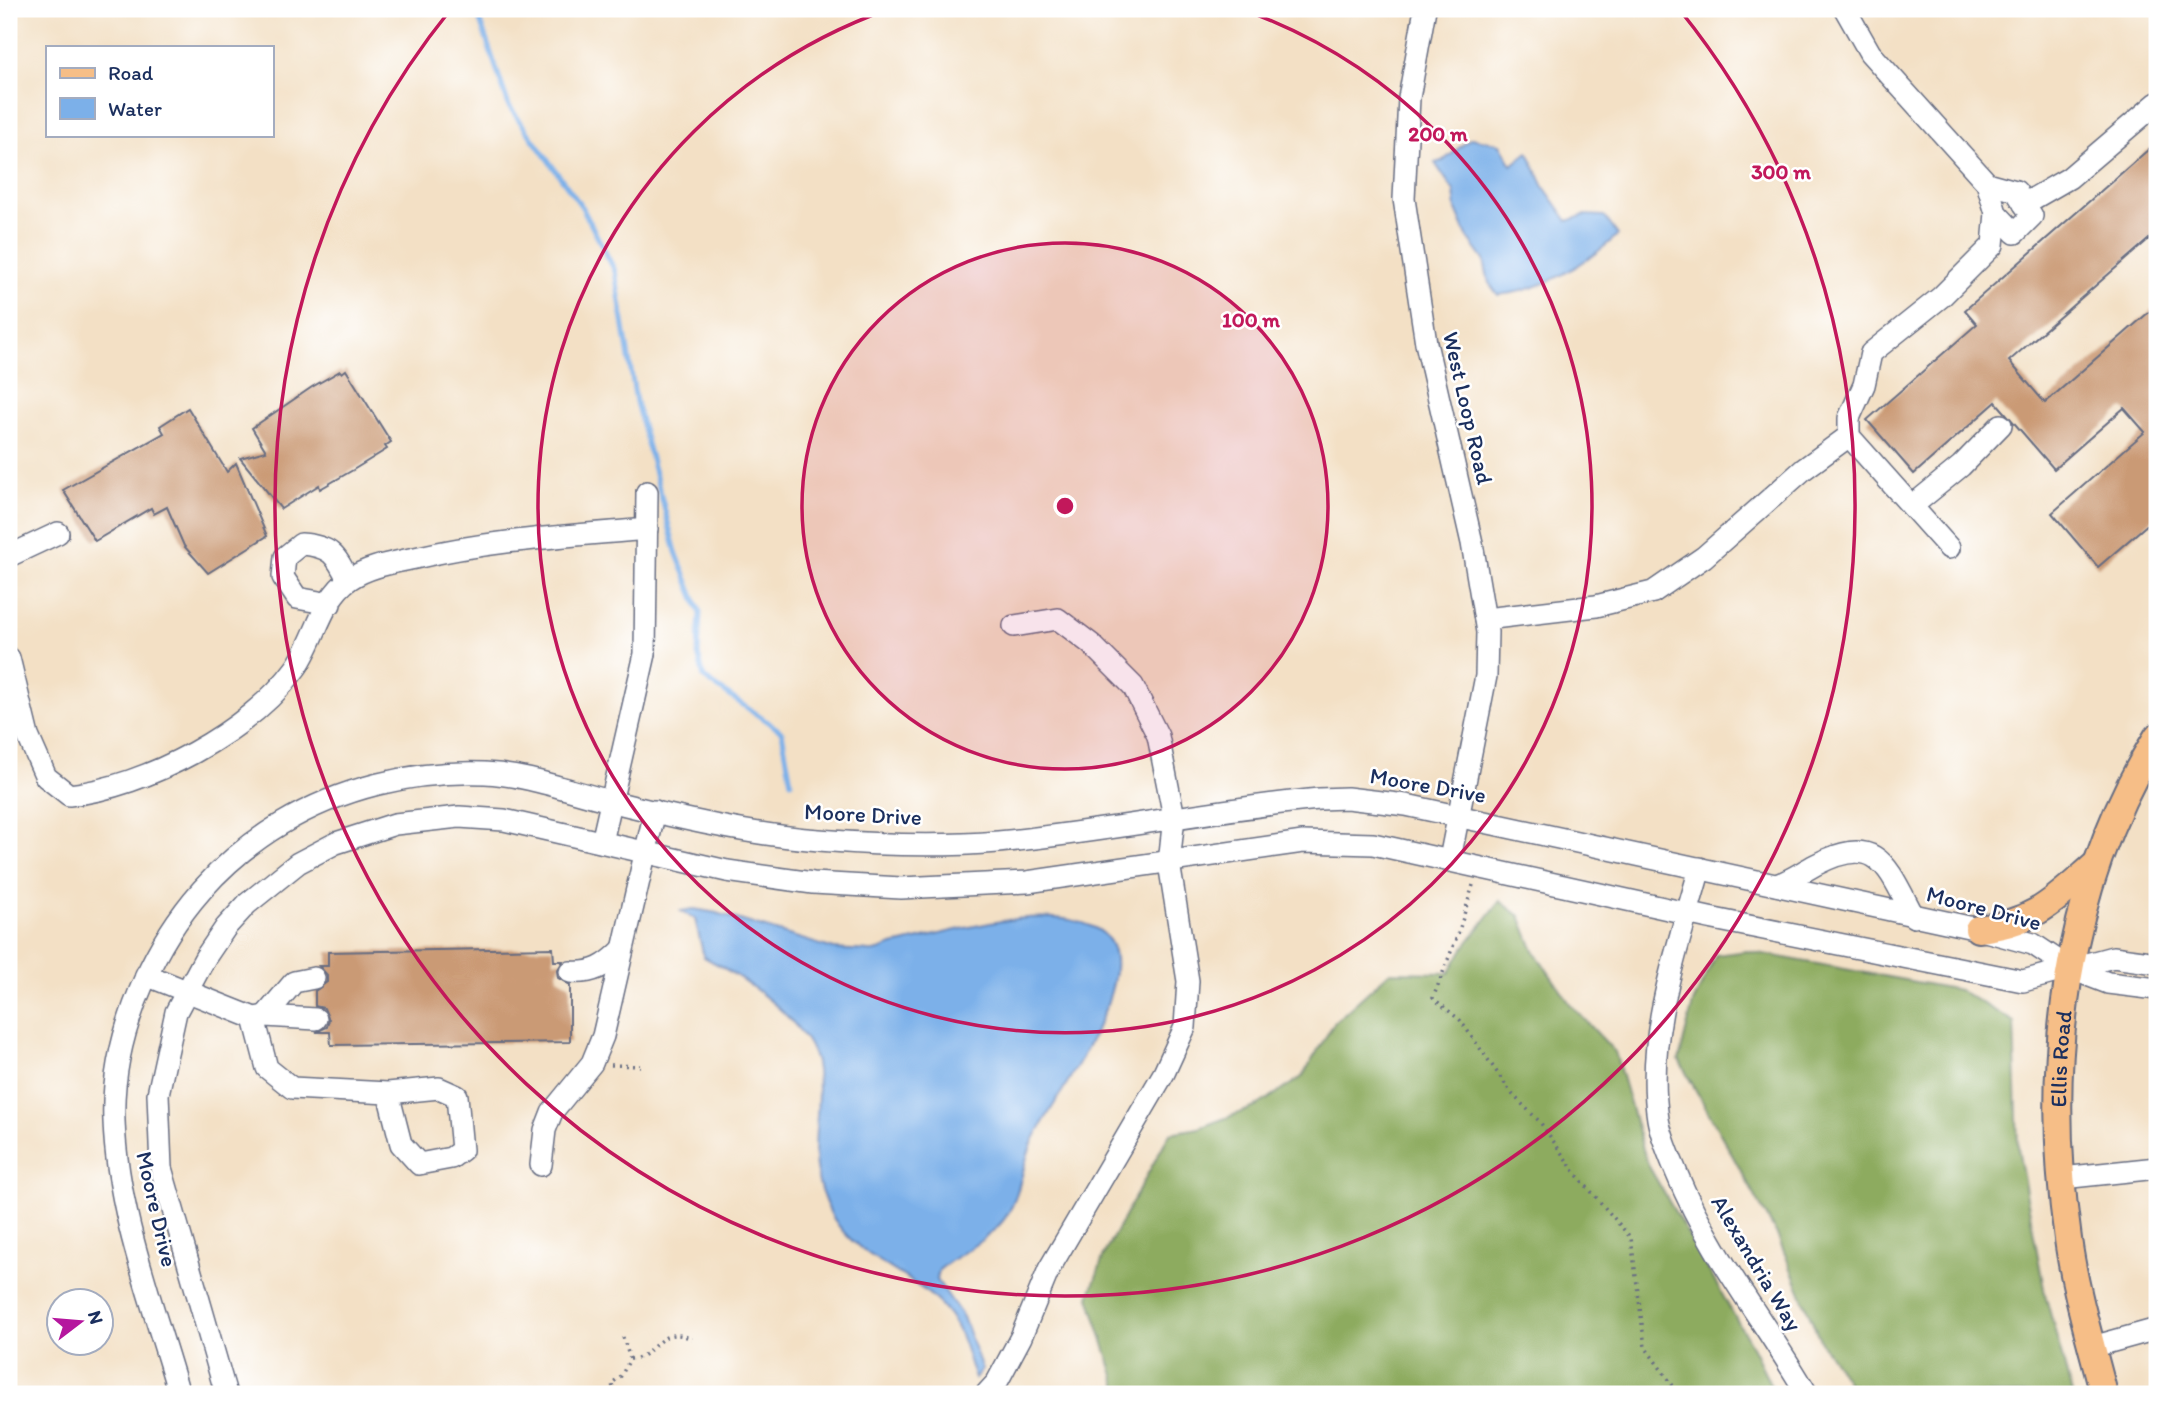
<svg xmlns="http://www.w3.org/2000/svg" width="2166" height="1403" font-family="Itim,sans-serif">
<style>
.forest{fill:#8dab5e;stroke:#546d5e;stroke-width:2}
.water{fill:#7cb0e9;stroke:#4c70a4;stroke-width:2}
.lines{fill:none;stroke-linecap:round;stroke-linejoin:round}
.stream{stroke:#7cb0e9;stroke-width:5}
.building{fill:#ca9a75}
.minor-casing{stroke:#676d82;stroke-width:24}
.major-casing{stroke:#676d82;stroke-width:30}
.path{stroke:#676d82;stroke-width:3.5;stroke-dasharray:2 5;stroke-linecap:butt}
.minor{stroke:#fff;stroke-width:21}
.major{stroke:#f6be87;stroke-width:26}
.ring{fill:none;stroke:#c2185b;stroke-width:3.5}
.labels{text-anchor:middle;stroke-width:5;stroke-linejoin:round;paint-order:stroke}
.street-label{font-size:23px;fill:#1b2f5e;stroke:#fff}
.centre{fill:#c2185b;stroke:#fff;stroke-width:3.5}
.ring-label{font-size:21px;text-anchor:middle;font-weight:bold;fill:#c2185b;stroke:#fff;stroke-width:5;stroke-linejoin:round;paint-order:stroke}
</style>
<rect width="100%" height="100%" fill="#fff"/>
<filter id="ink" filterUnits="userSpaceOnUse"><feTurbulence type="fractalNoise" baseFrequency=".0143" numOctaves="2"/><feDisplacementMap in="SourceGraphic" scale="14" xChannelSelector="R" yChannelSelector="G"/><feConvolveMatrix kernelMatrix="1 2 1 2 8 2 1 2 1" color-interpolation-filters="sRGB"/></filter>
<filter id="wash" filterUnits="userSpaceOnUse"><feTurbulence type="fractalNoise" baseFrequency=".00686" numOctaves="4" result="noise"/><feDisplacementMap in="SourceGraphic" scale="28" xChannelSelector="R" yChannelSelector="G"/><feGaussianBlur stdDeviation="1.57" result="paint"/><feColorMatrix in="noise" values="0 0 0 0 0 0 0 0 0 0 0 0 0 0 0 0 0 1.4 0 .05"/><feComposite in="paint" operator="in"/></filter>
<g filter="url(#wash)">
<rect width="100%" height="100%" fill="#f3e0c5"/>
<g class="forest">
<polygon points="1500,901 1520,916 1534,951 1571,1005 1615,1052 1647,1163 1754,1350 1775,1394 1120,1394 1089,1297 1105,1252 1170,1133 1199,1128 1255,1107 1302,1077 1334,1023 1390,972 1449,973 1462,950"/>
<polygon points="1747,951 1959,990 2014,1022 2018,1149 2045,1294 2072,1394 1855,1394 1820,1340 1778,1237 1679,1060 1693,1003 1716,955"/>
</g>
<g class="water">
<path d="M 1471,138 L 1500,144 L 1512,165 L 1528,152 L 1544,187 L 1568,221 L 1584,215 L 1604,216 L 1618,235 C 1584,265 1543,291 1498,295 L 1489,283 L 1484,260 L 1468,238 L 1456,210 L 1454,191 L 1435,163 L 1443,161 Z"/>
<path d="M 694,909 L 717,913 L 834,949 C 846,950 861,950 868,951 C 878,953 888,945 897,944 C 952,933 1041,901 1095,928 C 1160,961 1050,1103 1032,1143 C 1021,1168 1020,1201 1002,1222 C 985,1242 959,1253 939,1270 L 937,1280 L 963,1317 L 982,1369 L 975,1379 C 967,1357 963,1334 949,1315 C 920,1274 859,1263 832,1216 C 801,1158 823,1127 817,1070 C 813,1023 741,976 704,957 L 695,919 L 681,911 Z"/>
</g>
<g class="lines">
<polyline class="stream" points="476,9 509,106 582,207 615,271 636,402 676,552 700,612 698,654 704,678 782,732 791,782"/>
</g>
<g id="blocks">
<g class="building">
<polygon points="2157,142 2157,232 2009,361 2045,403 2157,305 2157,516 2098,567 2052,513 2145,432 2124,408 2054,469 1996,402 1914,474 1867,420 1977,324 1965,310"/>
<polygon points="346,370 391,442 385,446 387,449 353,470 320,489 319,485 281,509 240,458 266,451 252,428 312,387 340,371 342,373"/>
<polygon points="188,408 227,472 236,463 267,536 208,573 184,546 167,507 154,514 151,508 95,541 63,490 164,433 160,426"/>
<polygon points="553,948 554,961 563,961 557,971 558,978 570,985 570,1042 331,1045 330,1032 316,1032 327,1027 329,1020 324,1008 315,1006 315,991 327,982 327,975 319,966 328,966 328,952"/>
</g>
</g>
</g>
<g filter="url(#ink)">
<use href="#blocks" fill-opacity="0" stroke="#676d82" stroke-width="2"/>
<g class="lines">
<g class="minor-casing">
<g id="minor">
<polyline points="1425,9 1409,98 1404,199 1426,343 1472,543 1487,632 1486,676 1450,859"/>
<polyline points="1845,9 1870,53 1987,183 1996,213 2015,233 2032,216 2016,191 1987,183"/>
<polyline points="2024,204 2069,178 2157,103"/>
<polyline points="1912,506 1961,466 2001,425"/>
<polyline points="1949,548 1849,436 1849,418 1864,385 1871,353 1941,297 1993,245 1996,213"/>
<polyline points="9,556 58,533"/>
<path d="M 330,604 L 297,598 L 283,577 L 285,557 L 301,544 C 330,546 336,554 348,580"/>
<polyline points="1485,619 1596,606 1653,592 1704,557 1804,469 1849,436"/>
<path d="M 9,658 L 28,736 L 46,777 L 69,795 C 146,787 249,732 295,669 C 315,643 321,598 350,579 C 369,566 393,563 415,558 C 491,540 569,536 647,529"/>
<polyline points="602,842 645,654 647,492"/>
<path d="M 1700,868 C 1678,948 1645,1035 1658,1119 C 1661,1137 1670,1157 1677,1174 C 1710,1254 1764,1320 1807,1394"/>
<path d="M 1777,885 C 1791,880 1802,872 1815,865 C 1878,832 1887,866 1914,917"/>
<path d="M 570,972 C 593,974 606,966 622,950"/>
<polyline points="146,975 254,1018 265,1016 316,1019"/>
<polyline points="265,1016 294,982 314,978"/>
<polyline points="254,1018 267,1068 292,1088 388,1093 401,1144 419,1164 451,1158 462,1150 457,1096 439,1088 388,1093"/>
<polyline points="541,1165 545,1130 552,1112 592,1063 603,1036 655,811"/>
<polyline points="2062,1178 2157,1168"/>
<polyline points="2092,1347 2157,1329"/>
<path d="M 179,1394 C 154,1306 117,1214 114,1121 C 112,1074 125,1024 144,981 C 204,844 337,768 485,773 C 528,775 569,791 610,801 C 678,818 750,835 819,840 C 879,845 939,847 998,842 C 1106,832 1212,809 1319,799 L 1347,798 L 1406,805 L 1978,929 L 2033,944 L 2069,968 L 2108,983 L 2157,989"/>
<polyline points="226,1394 161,1168 158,1094 176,1012 205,958 226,927 247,904 298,863 336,843 395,824 459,817 504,820 727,871 813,883 901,888 1027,882 1303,842 1373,844 1709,918 2023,981 2113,957 2157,963"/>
<polyline points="986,1394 997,1382 1021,1337 1049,1269 1164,1073 1185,1027 1188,981 1169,863 1174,817 1158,736 1133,686 1091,644 1058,619 1014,626"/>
</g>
</g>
<g class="major-casing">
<g id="major">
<path d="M 1978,929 C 2033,924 2055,900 2094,866"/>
<path id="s1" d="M 2104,1394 C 2091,1343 2075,1291 2068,1239 C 2043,1065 2064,887 2157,737"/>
</g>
</g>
<g class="path">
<polyline points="1473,885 1458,934 1433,998 1460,1020 1513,1095 1540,1122 1576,1174 1631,1238 1645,1347 1679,1394"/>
<polyline points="611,1065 640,1066"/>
<path d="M 630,1359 C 657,1359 656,1323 692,1339"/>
<polyline points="614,1394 612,1383 621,1376 630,1359 622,1334"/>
</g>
<use href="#minor" class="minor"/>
<use href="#major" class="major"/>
</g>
</g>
<circle cx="1065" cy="506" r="263" fill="#c2185b" fill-opacity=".12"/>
<g class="ring">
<circle cx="1065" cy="506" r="263"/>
<path d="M1241 9A527 527 0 1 1 889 9"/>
<path d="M1679 9A790 790 0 1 1 451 9"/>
</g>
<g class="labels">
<g class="street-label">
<text transform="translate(1468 408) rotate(77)" y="8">West Loop Road</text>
<text transform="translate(1428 785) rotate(10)" y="8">Moore Drive</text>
<text transform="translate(863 814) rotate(3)" y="8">Moore Drive</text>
<text transform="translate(1984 908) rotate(15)" y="8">Moore Drive</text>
<text dy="8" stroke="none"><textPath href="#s1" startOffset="340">Ellis Road</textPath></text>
<text transform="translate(157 1209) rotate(77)" y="8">Moore Drive</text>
<text transform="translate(1757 1263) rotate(59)" y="8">Alexandria Way</text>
</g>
</g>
<circle cx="1065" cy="506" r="10" class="centre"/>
<g class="ring-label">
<text x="1438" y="141">200 m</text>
<text x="1781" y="179">300 m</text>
<text x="1251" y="327">100 m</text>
</g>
<rect width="2166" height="1403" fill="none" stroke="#fff" stroke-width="35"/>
<rect x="46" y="46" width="228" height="91" fill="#ffffff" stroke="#a4acbf" stroke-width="2"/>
<rect x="60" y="68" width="35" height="10" fill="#f6be87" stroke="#a4acbf" stroke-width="2"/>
<text x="108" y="80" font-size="21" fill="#1b2f5e">Road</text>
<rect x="60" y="98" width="35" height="21" fill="#7cb0e9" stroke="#a4acbf" stroke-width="2"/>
<text x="108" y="116" font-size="21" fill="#1b2f5e">Water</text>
<g transform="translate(80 1322) rotate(74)"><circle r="33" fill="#ffffff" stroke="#a4acbf" stroke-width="2"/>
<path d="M0-5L12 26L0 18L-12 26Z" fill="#b5179e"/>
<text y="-10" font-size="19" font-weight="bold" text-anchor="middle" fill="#1b2f5e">N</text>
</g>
</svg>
